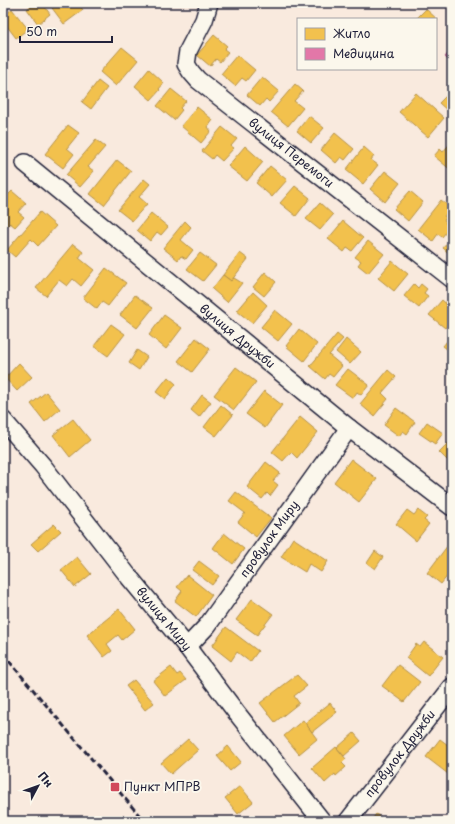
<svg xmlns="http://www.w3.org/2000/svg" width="455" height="824" font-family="'Playpen Sans',sans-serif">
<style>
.homes{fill:#f2c14e;stroke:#b49148}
.health{fill:#e377a8;stroke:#a95e87}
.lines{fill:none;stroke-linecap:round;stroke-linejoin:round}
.minor-casing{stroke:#22223b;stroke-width:20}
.minor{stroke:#fbf7ec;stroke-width:17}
.rail{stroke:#22223b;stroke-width:3;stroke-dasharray:6 3;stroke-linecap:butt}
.poi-dot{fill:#d1495b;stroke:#fbf7ec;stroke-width:1.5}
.labels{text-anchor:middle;stroke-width:4;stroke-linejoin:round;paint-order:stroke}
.street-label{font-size:12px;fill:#22223b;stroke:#fbf7ec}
.poi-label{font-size:12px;fill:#22223b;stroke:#fbf7ec;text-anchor:start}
</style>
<rect width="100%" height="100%" fill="#f9eade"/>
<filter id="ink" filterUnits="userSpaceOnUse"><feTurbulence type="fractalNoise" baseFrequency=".025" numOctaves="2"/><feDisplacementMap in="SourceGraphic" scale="8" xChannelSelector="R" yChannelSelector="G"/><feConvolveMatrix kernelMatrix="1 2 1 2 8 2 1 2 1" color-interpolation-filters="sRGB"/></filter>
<g filter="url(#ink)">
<g class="homes">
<polygon points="35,3 42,3 50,14 38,24 27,9"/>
<polygon points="59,3 78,3 83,10 64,24 52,8"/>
<polygon points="12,9 28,29 16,38 3,21 3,16"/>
<polygon points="426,9 438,20 436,22 436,19 416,19"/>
<polygon points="214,35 227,46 224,49 228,52 220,62 216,59 210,66 197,55"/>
<polygon points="122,47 138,60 116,86 100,72"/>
<polygon points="237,55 255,70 246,81 242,78 235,86 221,74"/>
<polygon points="149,69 164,83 159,89 160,90 151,100 135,86"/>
<polygon points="262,77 279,91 269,102 266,99 260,106 247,95"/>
<polygon points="98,81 107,88 91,109 82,102"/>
<polygon points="295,84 303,91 294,101 303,108 288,126 271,112"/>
<polygon points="171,89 186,101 180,108 182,110 174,120 157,106"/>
<polygon points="452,90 452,111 450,113 439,103"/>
<polygon points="416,93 444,118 428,137 399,112"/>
<polygon points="197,107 213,120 208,127 211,131 201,143 181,126"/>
<polygon points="309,116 324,128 311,143 297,131"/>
<polygon points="68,125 79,133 67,148 74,154 63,168 45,154"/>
<polygon points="222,127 237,139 231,146 234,148 222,161 215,155 212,159 202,151"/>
<polygon points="335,133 354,149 345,160 341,157 336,163 321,150"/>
<polygon points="96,140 105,147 88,167 94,171 80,187 66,175"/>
<polygon points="452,141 452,171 434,156 440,149 443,152"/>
<polygon points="245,146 263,162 247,181 228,166"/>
<polygon points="364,147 374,156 371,160 378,165 363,184 346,170"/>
<polygon points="117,160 131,171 104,205 90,194"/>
<polygon points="270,166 287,180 272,197 256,183"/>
<polygon points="385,171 400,183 385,202 370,189"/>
<polygon points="144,179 150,184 139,197 147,204 132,221 118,210"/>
<polygon points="295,186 310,198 296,216 280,203"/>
<polygon points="12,191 26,203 18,212 24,217 15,227 10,223 3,230 3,200"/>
<polygon points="410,191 423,202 408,221 394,209"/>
<polygon points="441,200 451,208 444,216 446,218 444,220 446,222 445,223 450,227 442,237 438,234 433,241 418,229"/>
<polygon points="320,203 333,215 320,230 306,219"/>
<polygon points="40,212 56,226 38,246 31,239 15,257 7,250"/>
<polygon points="151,213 168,227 161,235 157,232 150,241 137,230"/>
<polygon points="185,221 191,227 181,240 193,250 186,259 181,256 178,260 163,248"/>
<polygon points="343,221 363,238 352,251 347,248 344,252 328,239"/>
<polygon points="452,237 452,256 443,248"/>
<polygon points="368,241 384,254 368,273 358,265 361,261 355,257"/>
<polygon points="73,244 83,252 79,258 94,270 81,286 73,279 67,286 59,280 46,296 36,288"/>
<polygon points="200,253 216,265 203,281 187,269"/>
<polygon points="240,253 248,259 231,281 223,275"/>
<polygon points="392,261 408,274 394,291 378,278"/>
<polygon points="106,268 126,283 108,306 102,302 97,309 83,298"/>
<polygon points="265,272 276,282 264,296 253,287"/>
<polygon points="223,275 231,281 234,278 242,283 227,302 212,289"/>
<polygon points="414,284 418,288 421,284 427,289 424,293 428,296 419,308 404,296"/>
<polygon points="253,292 267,305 252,323 237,311"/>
<polygon points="135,295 153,308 137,328 120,315"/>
<polygon points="442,300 452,309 452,320 445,328 429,315"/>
<polygon points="275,310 292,324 278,341 261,327"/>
<polygon points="164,315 182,328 166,349 149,335"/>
<polygon points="111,324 125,334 108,356 94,346"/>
<polygon points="299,329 317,344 304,361 286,346"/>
<polygon points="337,334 343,339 329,355 342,366 333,377 329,374 325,379 310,366"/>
<polygon points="452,335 452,353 443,346"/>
<polygon points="196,338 210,349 192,372 178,361"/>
<polygon points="346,339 361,352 350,364 336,352"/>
<polygon points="137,350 147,357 139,370 129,363"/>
<polygon points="19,363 32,377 17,391 5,378"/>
<polygon points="236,367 256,382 234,410 214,395"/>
<polygon points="348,369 369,385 361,395 357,392 353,398 335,385"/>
<polygon points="388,370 396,377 382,393 388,399 374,416 360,404"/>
<polygon points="168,377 176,384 165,399 156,392"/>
<polygon points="264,391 282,405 265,428 246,414"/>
<polygon points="46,392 60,409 45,422 31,404"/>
<polygon points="202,395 211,402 199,417 191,410"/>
<polygon points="221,405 233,415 216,436 204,427"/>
<polygon points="396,408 415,422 407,434 403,431 399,436 384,425"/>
<polygon points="300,417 318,432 297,458 291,452 283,461 272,452"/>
<polygon points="73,419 90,440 70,457 53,435"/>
<polygon points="427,422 443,433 435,444 419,433"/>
<polygon points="451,440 452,442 452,465 439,452"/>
<polygon points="351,459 377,479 359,502 334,482"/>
<polygon points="266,462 280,473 273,481 278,485 270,496 267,493 262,499 247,487"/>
<polygon points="236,492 271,518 256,537 238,522 245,513 229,501"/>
<polygon points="407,510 414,515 418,510 427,517 424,520 429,524 416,541 396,524"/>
<polygon points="54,524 61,531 38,551 31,544"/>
<polygon points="224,533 244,549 233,564 213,548"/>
<polygon points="293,538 328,561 321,572 309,564 305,572 281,557"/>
<polygon points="451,541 452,542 452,570 441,584 427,573"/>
<polygon points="375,551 383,557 375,569 367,563"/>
<polygon points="77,557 91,574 75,587 61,570"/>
<polygon points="199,561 219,576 212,585 192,570"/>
<polygon points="187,575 212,595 196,617 175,601 182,591 177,587"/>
<polygon points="252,599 273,614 257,635 236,620"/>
<polygon points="119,609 135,629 122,640 118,635 107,644 112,651 104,657 87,635"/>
<polygon points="226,627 258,651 250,662 237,652 231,661 212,646"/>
<polygon points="424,642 443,657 428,676 406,658 416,644 420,647"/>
<polygon points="398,665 420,682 404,702 382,686"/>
<polygon points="171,667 177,675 180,673 186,680 165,696 153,681"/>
<polygon points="297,675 307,686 294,696 299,703 275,722 260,703"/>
<polygon points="134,680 154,703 145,710 126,686"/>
<polygon points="330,703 337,712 312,732 305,723"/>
<polygon points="303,720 317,739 299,754 284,736"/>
<polygon points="354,733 361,741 344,756 337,748"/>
<polygon points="188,739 198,750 171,774 161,763"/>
<polygon points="440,739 452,748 452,777 426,757"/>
<polygon points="228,746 241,762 230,771 217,756"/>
<polygon points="336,747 346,759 342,763 346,767 336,776 335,774 325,783 312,768"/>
<polygon points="240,786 253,802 238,814 225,798"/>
<polygon points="376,814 386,821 371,821"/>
</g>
<polygon class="health" points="452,49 452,64 445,57"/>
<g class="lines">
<g class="minor-casing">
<g id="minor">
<path id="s1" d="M 209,3 L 204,20 L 188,51 L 187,58 L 186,64 L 191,72 L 198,80 L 452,279"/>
<path id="s2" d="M 25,163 L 349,428 L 452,507"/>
<path id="s3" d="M 3,420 L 43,466 L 129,577 L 187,647 L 236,712 L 322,821"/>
<path id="s4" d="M 187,647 L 207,626 L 349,428"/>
<path id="s5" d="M 348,821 L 452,687"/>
</g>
</g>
<use href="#minor" class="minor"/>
<polyline class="rail" points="3,654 144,821"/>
</g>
</g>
<rect class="poi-dot" x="110" y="782" width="10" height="10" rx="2"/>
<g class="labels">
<g class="street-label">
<text dy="4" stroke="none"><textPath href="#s1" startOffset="204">вулиця Перемоги</textPath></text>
<text dy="4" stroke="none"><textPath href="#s2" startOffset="274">вулиця Дружби</textPath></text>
<text dy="4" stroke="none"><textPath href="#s4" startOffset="136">провулок Миру</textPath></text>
<text dy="4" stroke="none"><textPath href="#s3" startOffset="256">вулиця Миру</textPath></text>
<text dy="4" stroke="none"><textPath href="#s5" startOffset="85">провулок Дружби</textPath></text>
</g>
<g class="poi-label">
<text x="124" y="791">Пункт МПРВ</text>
</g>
</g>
<rect width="455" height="824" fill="none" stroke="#fbf7ec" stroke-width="16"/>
<rect x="8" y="8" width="439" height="808" fill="none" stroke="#22223b" stroke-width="1.5" filter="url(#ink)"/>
<rect x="297" y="18" width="140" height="52" fill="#fbf7ec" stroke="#a4a2a5"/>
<rect x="305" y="28" width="20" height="12" fill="#f2c14e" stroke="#a4a2a5"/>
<text x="333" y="38" font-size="12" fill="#22223b">Житло</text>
<rect x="305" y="48" width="20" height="12" fill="#e377a8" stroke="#a4a2a5"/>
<text x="333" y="58" font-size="12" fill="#22223b">Медицина</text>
<g transform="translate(38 786) rotate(49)" stroke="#fbf7ec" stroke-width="3" paint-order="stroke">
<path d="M0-3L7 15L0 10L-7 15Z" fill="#22223b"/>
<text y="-6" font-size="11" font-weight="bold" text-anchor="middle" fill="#22223b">Пн</text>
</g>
<path d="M20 36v6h92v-6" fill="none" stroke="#22223b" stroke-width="2"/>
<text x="26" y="36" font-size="12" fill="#22223b" stroke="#fbf7ec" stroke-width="3" paint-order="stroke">50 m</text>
</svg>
